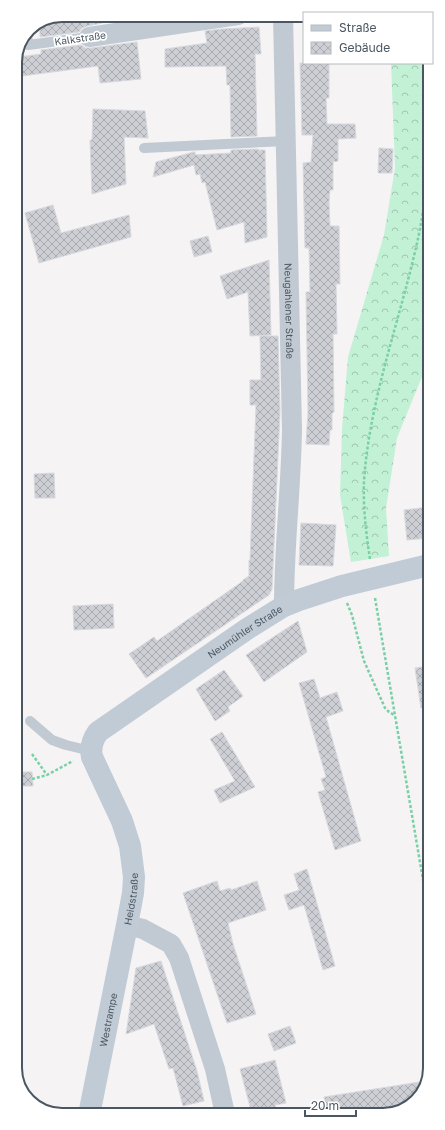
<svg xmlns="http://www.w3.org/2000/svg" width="445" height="1130" font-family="'Golos Text',sans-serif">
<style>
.forest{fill:url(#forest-crowns)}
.building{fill:url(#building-cross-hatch);stroke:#d7d9de}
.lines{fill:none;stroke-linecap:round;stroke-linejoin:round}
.path{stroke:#7ad0a6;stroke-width:2.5;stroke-dasharray:3 2;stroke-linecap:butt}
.lane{stroke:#c1cad2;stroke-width:10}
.street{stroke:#c1cad2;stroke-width:20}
.secondary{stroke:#c1cbd6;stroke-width:22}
.labels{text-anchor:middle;stroke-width:3.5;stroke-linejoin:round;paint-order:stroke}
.street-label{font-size:10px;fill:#4a5661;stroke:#fff}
.rim{fill:none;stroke:#4a5661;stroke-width:2}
</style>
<defs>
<pattern id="forest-crowns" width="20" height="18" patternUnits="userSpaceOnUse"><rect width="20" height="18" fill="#c3f1d5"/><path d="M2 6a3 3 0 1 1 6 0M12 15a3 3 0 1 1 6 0" fill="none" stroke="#a0c6b0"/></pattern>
<pattern id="building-cross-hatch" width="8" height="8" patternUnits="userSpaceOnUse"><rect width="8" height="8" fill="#cdcfd5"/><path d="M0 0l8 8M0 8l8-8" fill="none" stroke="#a8abb0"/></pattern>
</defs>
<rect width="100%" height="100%" fill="#f5f3f3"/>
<polygon class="forest" points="391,63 428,63 428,362 397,438 386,508 389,556 351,562 340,495 342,429 348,357 384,235 395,168"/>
<g class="building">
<polygon points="62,15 102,15 102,23 87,26 82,28 79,32 40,37 40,24"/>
<polygon points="259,27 261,54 255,54 257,136 231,137 230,85 227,85 226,66 165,67 165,49 207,43 205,31 222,29"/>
<polygon points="137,42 141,79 100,83 98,66 22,76 19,57 41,54 41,50 81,45 85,48 91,48"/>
<polygon points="300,63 329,63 329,98 326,98 327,124 355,124 356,138 338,139 338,161 333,162 333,190 330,190 329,202 330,226 339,226 340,284 336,284 337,334 333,334 334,412 332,413 332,430 330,430 329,445 306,444 308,411 306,292 310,292 309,248 305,248 303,163 311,162 313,135 302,135"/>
<polygon points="93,109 145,111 148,138 124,137 126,184 92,194 90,140 92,140"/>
<polygon points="379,148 393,149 392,173 378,173"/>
<polygon points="258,149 258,150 265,150 267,237 245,243 244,222 217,230 205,182 202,183 200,174 196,175 194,165 153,177 156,162 194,152 195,152 195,155 231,153 231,150"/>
<polygon points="53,205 61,233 129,215 131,237 39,263 25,213"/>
<polygon points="208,236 212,252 194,257 190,241"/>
<polygon points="269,260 271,335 250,336 248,292 227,299 220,276"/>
<polygon points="260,336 278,336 280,412 272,589 269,595 146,678 129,654 154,637 157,641 243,581 243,580 249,576 249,560 250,560 256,405 250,405 250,380 261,380"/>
<polygon points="54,473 55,498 35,498 34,474"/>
<polygon points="429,507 429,538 407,540 404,510"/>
<polygon points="301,523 336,525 333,566 299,565"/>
<polygon points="113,604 114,628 74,630 73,606"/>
<polygon points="298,621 307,652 264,682 246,655"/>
<polygon points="429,666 429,707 421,708 415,668"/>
<polygon points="224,670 243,696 228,707 230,711 215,721 196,689"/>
<polygon points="314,679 320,698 337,692 343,711 326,717 361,841 335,850 318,792 325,790 321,779 326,777 299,683"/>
<polygon points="222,732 255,787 220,803 214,790 235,781 210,739"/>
<polygon points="17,772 32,772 33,786 17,786"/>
<polygon points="307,869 335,966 323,970 304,905 289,910 284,895 299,890 294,874"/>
<polygon points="217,881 220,891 230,888 231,890 257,881 266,910 228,923 233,944 256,1014 227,1023 183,893"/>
<polygon points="161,961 197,1071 204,1101 183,1106 173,1068 169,1069 154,1024 126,1034 136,968"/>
<polygon points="290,1026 296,1043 274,1051 268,1034"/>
<polygon points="275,1060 286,1103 275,1105 277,1113 252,1114 240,1069"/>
<polygon points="426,1081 420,1096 398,1113 327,1113 324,1097"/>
</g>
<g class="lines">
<g class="path">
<polyline points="425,63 428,97"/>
<path d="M 370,559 C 366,533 363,507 364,481 C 370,394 403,313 420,229 C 424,207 427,185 428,163"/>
<polyline points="375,598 430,921"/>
<polyline points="347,603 352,615 364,661 385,708 389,712 394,715"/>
<polyline points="32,754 47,775"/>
<polyline points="32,779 47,775 73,761"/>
</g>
<g class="lane">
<polyline points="27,33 28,45 89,37"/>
<polyline points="144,148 286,141"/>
<polyline points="30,721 52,740 66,745 91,751"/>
</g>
<g class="street">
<path id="s1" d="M 283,15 L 292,430 C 291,489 284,547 284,606"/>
<polyline points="89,37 238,15"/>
<polyline points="127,925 143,929 171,944 179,958 215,1069 225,1114"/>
</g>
<path class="secondary" id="s2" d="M 89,1115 L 127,925 L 133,893 L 134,877 L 130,846 L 122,821 L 92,757 C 90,748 93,739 98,732 L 247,629 L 284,606 L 299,600 L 342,586 L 429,565"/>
</g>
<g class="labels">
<g class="street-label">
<text transform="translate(80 38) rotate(-8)" y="4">Kalkstraße</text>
<text dy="4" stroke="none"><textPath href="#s1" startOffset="296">Neugahlener Straße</textPath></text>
<text dy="4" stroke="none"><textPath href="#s2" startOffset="575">Neumühler Straße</textPath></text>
<text dy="4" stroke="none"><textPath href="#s2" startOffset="220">Heidstraße</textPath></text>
<text dy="4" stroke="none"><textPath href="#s2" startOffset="97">Westrampe</textPath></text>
</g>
</g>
<path d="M0 0H445V1130H0ZM62 22H383A40 40 0 0 1 423 62V1068A40 40 0 0 1 383 1108H62A40 40 0 0 1 22 1068V62A40 40 0 0 1 62 22Z" fill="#fff" fill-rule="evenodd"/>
<path class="rim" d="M62 22H383A40 40 0 0 1 423 62V1068A40 40 0 0 1 383 1108H62A40 40 0 0 1 22 1068V62A40 40 0 0 1 62 22Z"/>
<rect x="303" y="12" width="130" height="52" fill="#ffffff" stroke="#b7bbc0"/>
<rect x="311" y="25" width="20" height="6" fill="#c1cbd6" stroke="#b7bbc0"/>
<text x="339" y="32" font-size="12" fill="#4a5661">Straße</text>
<rect x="311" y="42" width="20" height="12" fill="url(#building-cross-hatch)" stroke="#b7bbc0"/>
<text x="339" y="52" font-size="12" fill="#4a5661">Gebäude</text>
<path d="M305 1110v6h51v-6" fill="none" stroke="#4a5661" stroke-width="2"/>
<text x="311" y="1110" font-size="12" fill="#4a5661" stroke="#ffffff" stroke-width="3" paint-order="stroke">20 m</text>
</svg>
